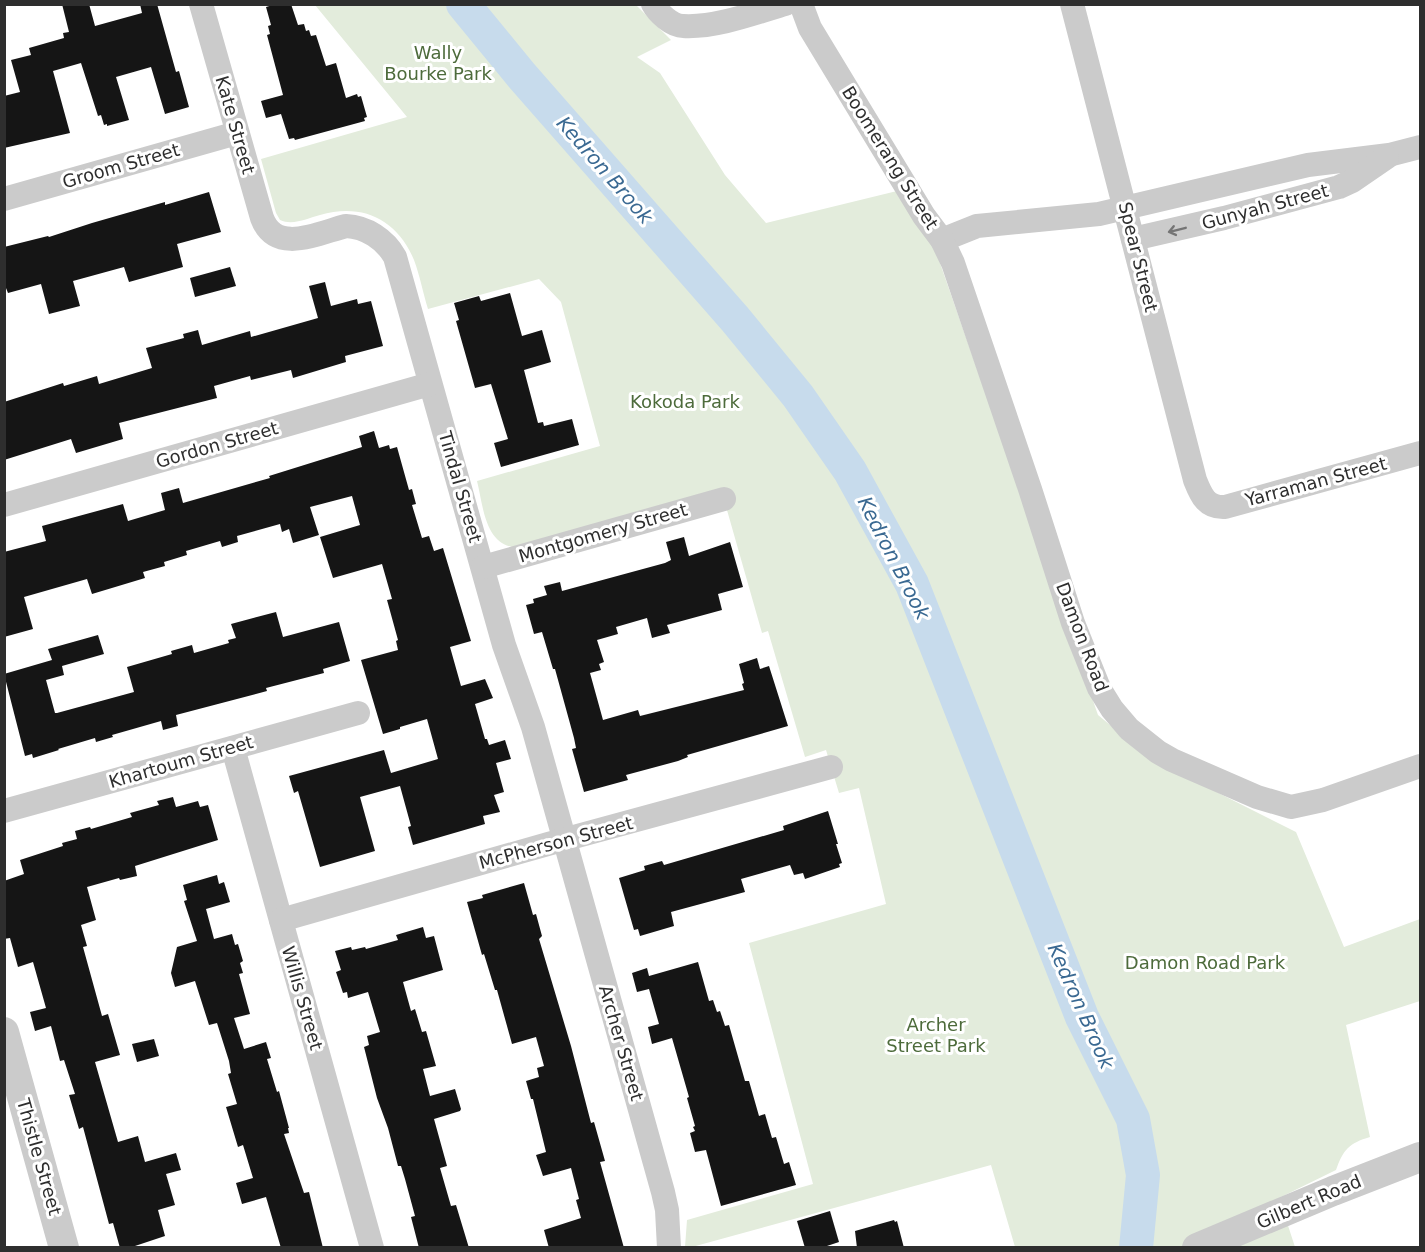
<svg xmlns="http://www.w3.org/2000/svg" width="1425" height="1252" font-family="'DejaVu Sans',sans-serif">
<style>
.green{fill:#e3ecdc}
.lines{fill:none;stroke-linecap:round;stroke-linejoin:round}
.river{stroke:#c7dbec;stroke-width:34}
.building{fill:#151515}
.minor{stroke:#cbcbcb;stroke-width:24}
.tertiary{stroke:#cbcbcb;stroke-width:30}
.oneway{stroke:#757575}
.labels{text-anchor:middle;stroke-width:6;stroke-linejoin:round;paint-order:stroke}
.park-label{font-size:18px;fill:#4d6b3b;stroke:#fff}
.street-label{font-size:18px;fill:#2e2e2e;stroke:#fff}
.water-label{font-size:20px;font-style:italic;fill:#3a6992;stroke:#fff}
</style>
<rect width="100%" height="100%" fill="#fff"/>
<path class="green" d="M 315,5 L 636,5 L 671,40 L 637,57 L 660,73 L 725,175 L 766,223 L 897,191 L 934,246 L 1098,715 L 1151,759 L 1296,832 L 1344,947 L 1420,919 L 1420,1001 L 1346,1025 L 1370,1137 C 1349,1143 1343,1150 1336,1170 L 1279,1198 L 1295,1247 L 1015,1247 L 991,1165 L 692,1247 L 685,1247 L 687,1220 L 813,1184 L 749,943 L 886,904 L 859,788 L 839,793 L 826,750 L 805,757 L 768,631 L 762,633 L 721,489 L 512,547 C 484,541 483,504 477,481 L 600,446 L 561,302 L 539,279 L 428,309 C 423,293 420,276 414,260 C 397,219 362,203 320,215 C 308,218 293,226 280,220 L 276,213 L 261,159 L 407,117 Z"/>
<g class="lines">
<polyline class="river" points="463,4 522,76 735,319 798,396 850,471 912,584 1082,1017 1133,1119 1143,1175 1136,1248"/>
</g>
<g class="building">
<polygon points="62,4 89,4 95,26 142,13 140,4 157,4 176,72 179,71 189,107 165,114 151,67 116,77 129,120 107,126 107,124 104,125 101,115 98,116 81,63 53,71 70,133 4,148 4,96 20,92 11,60 31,55 29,48 64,38 63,33 69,32"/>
<polygon points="276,4 291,4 298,25 304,24 306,31 309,30 311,36 316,35 326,66 336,63 346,98 357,94 358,97 361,96 367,117 364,118 365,121 295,140 294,138 289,139 281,114 266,118 261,101 283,95 267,35 270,34 268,26 271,25 266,7"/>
<polygon points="209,192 221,232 177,244 183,267 129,282 124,267 73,281 80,306 49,314 41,284 8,293 4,283 4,247 48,236 49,237 92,223 165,202 165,205"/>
<polygon points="230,267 236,286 195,297 190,278"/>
<polygon points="325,282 331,306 357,299 358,304 371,301 383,346 345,356 346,362 293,378 291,370 251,380 250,376 214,386 217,398 119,423 123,439 76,453 71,439 4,460 4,402 63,383 64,386 97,376 99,384 152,368 146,348 184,338 183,334 198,330 202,345 250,331 251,337 318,318 309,286"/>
<polygon points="510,293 522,336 542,330 551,362 524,370 538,423 543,422 544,426 572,419 579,445 501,467 494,443 508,439 491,384 475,388 456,321 459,320 454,303 479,296 481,301"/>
<polygon points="374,431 379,448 389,445 390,449 397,447 409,490 412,489 416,504 412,505 422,538 429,536 434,551 443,548 471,641 450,647 461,686 485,679 493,698 475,704 485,739 487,739 489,745 505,740 511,759 496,763 504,792 494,795 500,812 483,816 485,824 413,845 408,827 411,826 400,786 360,797 375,851 320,867 298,791 294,793 289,776 384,750 391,773 438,759 427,719 400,727 400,729 383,734 361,660 398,650 396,641 398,640 387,600 392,599 382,564 333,578 320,537 360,525 352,496 310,507 319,535 293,543 289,529 282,532 280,524 237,536 238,542 222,547 220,541 186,551 187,555 164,562 165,566 143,572 145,578 92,594 87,579 24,597 33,629 4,637 4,552 46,541 42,526 123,504 128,521 165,510 161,493 179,488 183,503 270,478 269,476 362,447 359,436"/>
<polygon points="684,537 689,556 730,542 743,587 718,594 722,610 667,625 670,633 652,638 647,618 616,627 618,634 597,640 604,662 599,664 601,670 590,673 603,720 638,710 640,716 744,690 742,684 744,683 739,664 757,658 760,669 769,666 788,726 687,755 688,757 678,761 626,775 628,780 584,792 572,749 576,748 574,738 555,669 553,669 542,632 534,634 526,605 534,603 533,599 547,595 544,586 560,582 562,591 665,563 671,560 666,542"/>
<polygon points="276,612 283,637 339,622 350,661 323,669 324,673 266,688 267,691 176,715 178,726 163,730 161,721 112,735 113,737 96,742 95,738 58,749 59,750 33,758 32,754 25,756 4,674 52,660 48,649 98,635 104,654 62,666 64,675 46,680 55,713 57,713 134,692 127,667 172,654 171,651 192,645 194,653 229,643 228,640 236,638 231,624"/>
<polygon points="173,797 176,807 198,801 200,807 208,805 218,840 135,866 137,876 120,880 119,878 87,887 96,920 81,925 87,946 83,947 102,1016 108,1014 120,1055 95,1062 118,1142 138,1136 145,1162 176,1153 181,1170 166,1174 175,1205 158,1210 165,1236 129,1248 120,1248 113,1223 109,1224 83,1127 79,1129 69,1095 75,1094 64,1060 60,1061 51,1026 35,1031 30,1012 46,1008 33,962 18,967 10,938 4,939 4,881 24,874 20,860 63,846 62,843 77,839 75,831 90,827 91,829 132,817 130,813 159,805 157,801"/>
<polygon points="828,811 838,844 836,844 842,863 839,864 840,867 805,879 803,873 794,875 790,865 741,879 745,892 671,912 674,926 640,936 638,929 634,930 619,878 645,870 644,866 662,861 664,865 784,830 783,826"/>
<polygon points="217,875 219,884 224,882 230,902 206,909 214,939 232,934 235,945 238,944 243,961 240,963 243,973 239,974 250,1014 234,1018 244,1049 266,1042 271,1058 267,1059 277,1092 279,1091 289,1128 288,1128 289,1133 284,1134 304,1193 309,1192 323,1248 281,1248 266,1197 242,1204 236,1183 253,1178 243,1145 238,1147 226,1107 237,1104 228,1074 231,1073 229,1061 217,1023 209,1025 195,981 175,987 171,973 177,947 197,941 184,901 187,900 183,885"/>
<polygon points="524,883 533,915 536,914 542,936 539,939 571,1046 591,1123 594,1122 605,1161 600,1162 624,1248 549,1248 544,1230 581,1218 576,1200 579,1199 571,1168 543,1176 536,1155 546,1152 533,1099 531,1099 526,1081 539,1077 537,1068 544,1066 536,1037 512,1044 497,990 495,990 484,954 482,955 467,902 483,898 482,895"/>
<polygon points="423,927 426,938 434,936 443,970 403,982 411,1011 415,1009 422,1032 426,1031 436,1066 423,1069 430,1096 455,1089 461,1109 460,1111 434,1119 447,1166 440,1168 451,1206 456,1205 469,1248 419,1248 411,1217 415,1216 405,1179 401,1166 398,1166 388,1128 377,1098 364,1047 369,1045 367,1036 380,1032 368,992 348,998 347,992 343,993 336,972 341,970 335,951 351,947 352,950 365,947 366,949 398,940 396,935"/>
<polygon points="698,962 709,1001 713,1000 717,1012 720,1011 725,1026 729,1025 745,1081 749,1081 759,1116 765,1114 772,1138 776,1137 784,1164 789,1162 796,1185 721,1206 706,1150 695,1152 690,1133 695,1131 693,1127 695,1126 687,1098 689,1097 672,1038 652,1044 648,1027 659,1024 649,989 637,992 632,973 647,968 649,976"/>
<polygon points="154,1039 159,1056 137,1062 132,1044"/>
<polygon points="830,1211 839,1242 821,1248 805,1248 797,1221"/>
<polygon points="894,1220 895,1222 897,1221 904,1248 857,1248 855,1231"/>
</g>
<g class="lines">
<g class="minor">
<path d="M 201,4 L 262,218 C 276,255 318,233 346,226 C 366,227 385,239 395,257 L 504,645 L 533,727 L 663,1192 L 667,1210 L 669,1248"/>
<path d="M 653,4 C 658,13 672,26 683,26 C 715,28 755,13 785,4"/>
<polyline points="801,4 810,28 924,216 942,240 977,226 1099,214 1308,165 1389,155 1420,147"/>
<path d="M 1072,4 L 1195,480 C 1201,495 1206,508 1225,507 L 1420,453"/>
<polyline points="4,199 237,133"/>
<polyline points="1133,239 1224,218 1339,187 1352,181 1387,157"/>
<polyline points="942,240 953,263 1030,489 1073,623 1099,688 1112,709 1129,729 1158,752 1172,760 1257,797 1291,807 1323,800 1420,766"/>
<polyline points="4,505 430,384"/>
<polyline points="483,567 724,499"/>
<polyline points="233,748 372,1248"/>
<polyline points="4,811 358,713"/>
<polyline points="281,920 548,844 831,767"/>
</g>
<g class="tertiary">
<polyline points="4,1032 64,1248"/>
<polyline points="1197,1248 1333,1191 1420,1157"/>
</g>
</g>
<defs><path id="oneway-shaft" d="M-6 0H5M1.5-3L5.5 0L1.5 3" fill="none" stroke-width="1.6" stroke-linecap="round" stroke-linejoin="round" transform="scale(1.5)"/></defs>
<use class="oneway" href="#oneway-shaft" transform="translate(1177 230) rotate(166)"/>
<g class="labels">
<g class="park-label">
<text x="438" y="59">Wally<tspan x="438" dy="21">Bourke Park</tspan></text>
<text x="685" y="408">Kokoda Park</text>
<text x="1205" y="969">Damon Road Park</text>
<text x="936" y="1031">Archer<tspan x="936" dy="21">Street Park</tspan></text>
</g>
<g class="street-label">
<text transform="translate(235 125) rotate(74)" y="6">Kate Street</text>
<text transform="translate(890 158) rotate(58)" y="6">Boomerang Street</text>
<text transform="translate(121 166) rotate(-16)" y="6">Groom Street</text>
<text transform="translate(1265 207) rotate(-15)" y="6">Gunyah Street</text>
<text transform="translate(1138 257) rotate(76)" y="6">Spear Street</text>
<text transform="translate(217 445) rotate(-16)" y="6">Gordon Street</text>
<text transform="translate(1316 482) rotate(-15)" y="6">Yarraman Street</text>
<text transform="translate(460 487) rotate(74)" y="6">Tindal Street</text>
<text transform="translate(603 533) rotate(-16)" y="6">Montgomery Street</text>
<text transform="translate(1082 637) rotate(69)" y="6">Damon Road</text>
<text transform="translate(181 762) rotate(-16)" y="6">Khartoum Street</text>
<text transform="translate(556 843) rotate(-15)" y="6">McPherson Street</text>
<text transform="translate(302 998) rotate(74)" y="6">Willis Street</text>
<text transform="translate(621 1043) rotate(74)" y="6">Archer Street</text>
<text transform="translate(39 1157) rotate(74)" y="6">Thistle Street</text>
<text transform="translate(1309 1202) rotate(-23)" y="6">Gilbert Road</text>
</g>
<g class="water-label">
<text transform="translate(605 170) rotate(49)" y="7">Kedron Brook</text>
<text transform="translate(894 558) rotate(63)" y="7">Kedron Brook</text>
<text transform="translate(1081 1006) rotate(66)" y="7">Kedron Brook</text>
</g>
</g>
<rect width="1425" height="1252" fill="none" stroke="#2e2e2e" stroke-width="12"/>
</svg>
